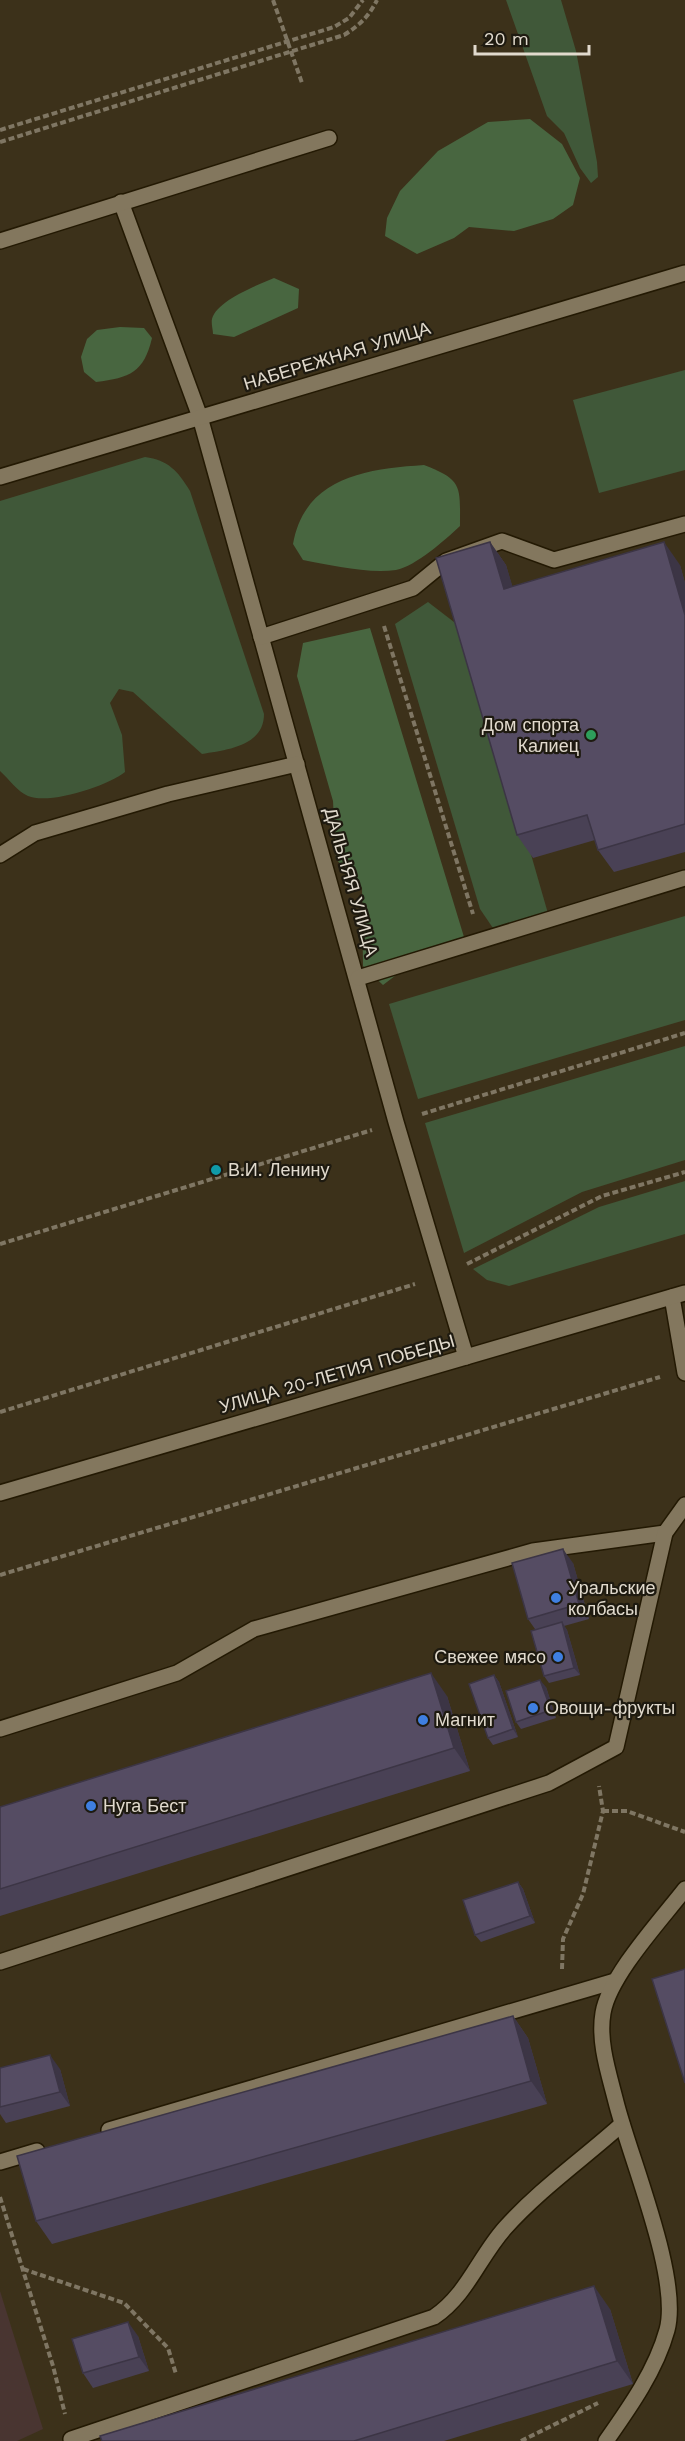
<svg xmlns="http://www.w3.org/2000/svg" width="685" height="2441" font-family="'Work Sans',sans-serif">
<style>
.education{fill:#493531}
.green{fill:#405839}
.forest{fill:#486640}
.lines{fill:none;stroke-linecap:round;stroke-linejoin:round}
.minor-casing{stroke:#231903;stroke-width:18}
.path{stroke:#7f7663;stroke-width:4;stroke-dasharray:6 3;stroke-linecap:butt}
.minor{stroke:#83775e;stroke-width:15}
.wall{fill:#494155}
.shaded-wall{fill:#3c3545}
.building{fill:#554c63;stroke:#3c3545;stroke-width:1.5}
.leisure-dot{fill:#2e9e5b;stroke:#1e1a10;stroke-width:2}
.culture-dot{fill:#0f9aa8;stroke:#1e1a10;stroke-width:2}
.shop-dot{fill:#3f7fe0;stroke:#1e1a10;stroke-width:2}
.labels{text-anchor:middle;stroke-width:4.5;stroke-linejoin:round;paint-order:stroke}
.street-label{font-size:18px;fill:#e1dacd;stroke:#1e1a10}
.poi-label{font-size:18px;fill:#e1dacd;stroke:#1e1a10;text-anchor:start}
</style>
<rect width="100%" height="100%" fill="#3c311a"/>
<polygon class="education" points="0,2291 43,2429 17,2441 0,2441"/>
<g class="green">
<polygon points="506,0 561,0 576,51 597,162 598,177 591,183 580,168 564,133 547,116"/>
<polygon points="685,370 685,470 599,493 573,400"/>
<path d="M 145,457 C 168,460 178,471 190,491 L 264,714 C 264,746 227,750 202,754 L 133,692 L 119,689 L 110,703 L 122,735 L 125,772 C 107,786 50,805 28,796 C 18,792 8,778 0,771 L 0,501 Z"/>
<polygon points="428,602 467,632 549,917 497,934 480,909 395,624"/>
<polygon points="685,916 685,1020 418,1099 389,1004"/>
<polygon points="685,1046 685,1160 582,1192 464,1253 425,1123"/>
<polygon points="685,1181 685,1234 509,1286 487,1280 473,1269 599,1207"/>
</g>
<g class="forest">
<polygon points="530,119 562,144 580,178 573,205 553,219 514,231 469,227 454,238 417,254 385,236 387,218 400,191 438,151 488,122"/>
<path d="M 274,278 L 299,289 L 298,308 L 234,337 L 213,334 C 213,330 211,323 212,319 C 217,300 258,285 274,278 Z"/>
<path d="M 120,327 L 144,328 L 152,338 C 144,372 130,378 96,382 L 84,372 L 81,357 L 87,339 L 97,330 Z"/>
<path d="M 424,465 C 463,480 460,486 460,526 C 445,540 416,566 396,570 C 368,574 330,565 303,560 L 293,544 C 305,477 366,469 424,465 Z"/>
<polygon points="370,628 464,937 416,960 383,985 363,966 362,888 336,859 333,801 297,676 303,643"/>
</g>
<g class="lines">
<g class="minor-casing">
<g id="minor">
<polyline points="121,202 200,417 396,1122 466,1357"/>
<polyline points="0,241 329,138"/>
<polyline points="0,477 685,273"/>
<polyline points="261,637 413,588 446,561 502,541 554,560 685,524"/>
<polyline points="0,855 35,833 168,794 297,764"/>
<polyline points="358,978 685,878"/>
<polyline points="672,1297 685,1373"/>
<polyline points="0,1493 685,1293"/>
<polyline points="0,1729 177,1673 254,1629 533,1551 665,1533"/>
<polyline points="0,1962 549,1783 616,1747 665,1533 685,1505"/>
<polyline points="109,2130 615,1981"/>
<polyline points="0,2162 37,2151"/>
<path d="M 71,2439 L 434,2317 C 467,2295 479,2257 505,2228 C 540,2189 583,2159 622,2124"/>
<path d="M 606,2441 C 630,2407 656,2370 667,2330 C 681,2278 630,2158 616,2102 C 609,2074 598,2042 603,2013 C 609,1976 661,1920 685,1889"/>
</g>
</g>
<g class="path">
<polyline points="273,0 302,83"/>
<polyline points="0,130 334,27 349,18 363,0"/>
<path d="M 0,142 L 344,35 C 360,25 369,16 377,0"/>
<polyline points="384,626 473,914"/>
<polyline points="422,1114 685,1033"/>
<polyline points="0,1244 372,1130"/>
<polyline points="467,1264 602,1196 685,1172"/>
<polyline points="0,1412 415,1284"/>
<polyline points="0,1575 660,1377"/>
<polyline points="603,1811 627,1811 685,1832"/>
<polyline points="562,1969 563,1939 583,1894 603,1811 599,1786"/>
<polyline points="0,2197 53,2366 65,2414"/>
<polyline points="23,2269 124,2303 168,2348 176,2374"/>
<polyline points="521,2441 598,2403"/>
</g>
<use href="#minor" class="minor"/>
</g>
<g class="wall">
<polygon points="490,542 506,565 512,586 680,565 685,583 685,852 614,872 598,850 595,840 533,858 517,835"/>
<polygon points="573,1563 589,1619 564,1626 567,1630 580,1675 549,1683 544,1676 535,1629 528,1619"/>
<polygon points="494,1675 499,1682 518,1737 493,1745 488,1738"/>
<polygon points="546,1687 556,1718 521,1729 516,1722"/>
<polygon points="447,1696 470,1771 0,1916 0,1807"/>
<polygon points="518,1882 523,1889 535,1923 481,1942 475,1935"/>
<polygon points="513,2016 528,2038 547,2104 52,2244 36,2221"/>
<polygon points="0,2068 60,2069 70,2106 6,2123 0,2114"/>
<polygon points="610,2309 633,2384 444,2441 102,2441"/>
<polygon points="138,2336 149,2371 93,2388 83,2373"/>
</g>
<g class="shaded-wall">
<polygon points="490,542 506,565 520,611 504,589"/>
<polygon points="664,542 680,565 685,583 685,615"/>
<polygon points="563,1549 573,1563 589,1619 579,1604"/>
<polygon points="562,1622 567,1630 580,1675 574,1668"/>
<polygon points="431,1673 447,1696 470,1771 454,1748"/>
<polygon points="494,1675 499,1682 518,1737 513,1729"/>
<polygon points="540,1680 546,1687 556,1718 551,1710"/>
<polygon points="518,1882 523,1889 535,1923 530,1916"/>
<polygon points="513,2016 528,2038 547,2104 531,2081"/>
<polygon points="50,2055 60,2069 70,2106 60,2092"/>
<polygon points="594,2286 610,2309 633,2384 617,2361"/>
<polygon points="128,2322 138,2336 149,2371 139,2357"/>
</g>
<g class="building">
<polygon points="490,542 504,589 664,542 685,615 685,824 598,850 587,815 517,835 436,558"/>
<polygon points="563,1549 579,1604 528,1619 512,1563"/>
<polygon points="562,1622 574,1668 544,1676 531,1631"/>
<polygon points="431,1673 454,1748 0,1889 0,1807"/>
<polygon points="494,1675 513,1729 488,1738 469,1684"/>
<polygon points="540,1680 551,1710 516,1722 506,1691"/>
<polygon points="518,1882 530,1916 475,1935 463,1900"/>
<polygon points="685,1969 685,2083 652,1979"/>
<polygon points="513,2016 531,2081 36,2221 17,2156"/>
<polygon points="50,2055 60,2092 0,2107 0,2068"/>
<polygon points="594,2286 617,2361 354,2441 102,2441 100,2436"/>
<polygon points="128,2322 139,2357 83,2373 72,2339"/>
</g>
<circle class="leisure-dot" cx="591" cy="735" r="6"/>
<circle class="culture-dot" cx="216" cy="1170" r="6"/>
<g class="shop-dot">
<circle cx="556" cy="1598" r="6"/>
<circle cx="558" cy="1657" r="6"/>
<circle cx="533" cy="1708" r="6"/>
<circle cx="423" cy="1720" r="6"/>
<circle cx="91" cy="1806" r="6"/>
</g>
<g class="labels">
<g class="street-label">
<text transform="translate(337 356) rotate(-17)" y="6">НАБЕРЕЖНАЯ УЛИЦА</text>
<text transform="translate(351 882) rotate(74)" y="6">ДАЛЬНЯЯ УЛИЦА</text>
<text transform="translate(337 1374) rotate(-16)" y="6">УЛИЦА 20-ЛЕТИЯ ПОБЕДЫ</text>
</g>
<g class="poi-label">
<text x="579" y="731" text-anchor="end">Дом спорта<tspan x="579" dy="21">Калиец</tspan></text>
<text x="228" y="1176">В.И. Ленину</text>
<text x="568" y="1594">Уральские<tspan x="568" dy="21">колбасы</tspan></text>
<text x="546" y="1663" text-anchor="end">Свежее мясо</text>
<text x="545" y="1714">Овощи-фрукты</text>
<text x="435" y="1726">Магнит</text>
<text x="103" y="1812">Нуга Бест</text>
</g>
</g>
<path d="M475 45v9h114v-9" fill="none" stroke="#e1dacd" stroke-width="3"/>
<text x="484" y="45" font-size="18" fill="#e1dacd" stroke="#1e1a10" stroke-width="4.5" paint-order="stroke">20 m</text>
</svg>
